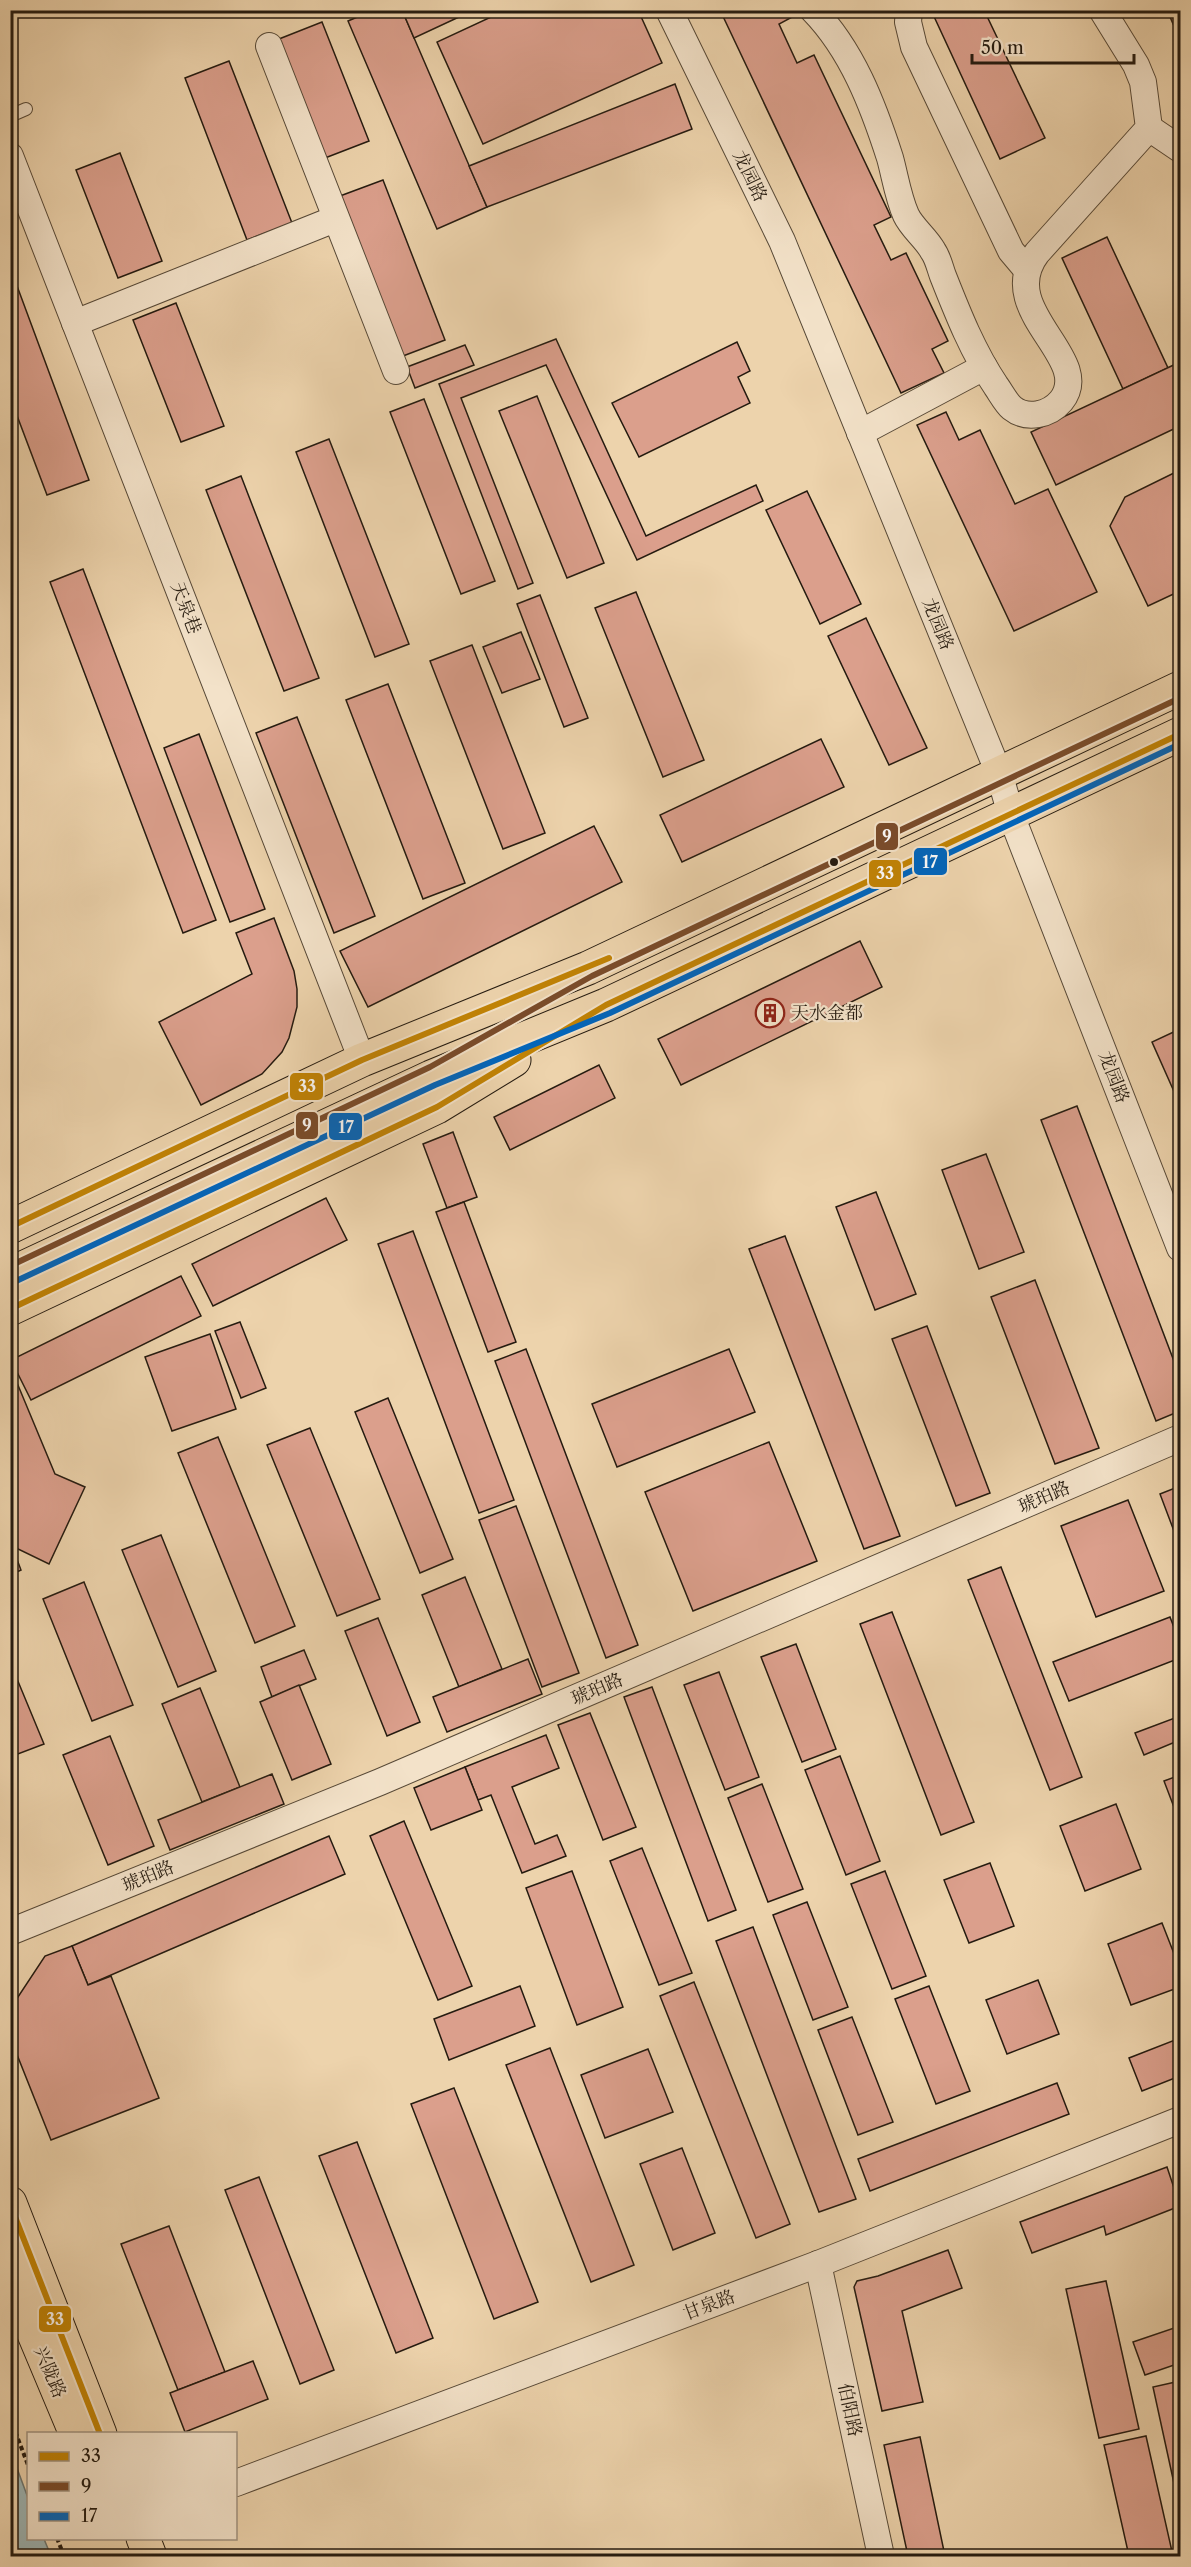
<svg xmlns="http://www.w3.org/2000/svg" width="1191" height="2567" font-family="'Libre Caslon Text','Noto Serif SC',serif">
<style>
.water{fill:#9db5b4;stroke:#6d7772;stroke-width:1.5}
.building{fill:#db9f8c;stroke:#251b10;stroke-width:1.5}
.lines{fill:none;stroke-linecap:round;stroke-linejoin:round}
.lane-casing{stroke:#574937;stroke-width:14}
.street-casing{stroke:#574937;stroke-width:28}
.primary-casing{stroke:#251b10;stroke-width:35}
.highway-casing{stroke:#251b10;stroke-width:35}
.path{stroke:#251b10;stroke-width:4;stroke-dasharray:4.5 3;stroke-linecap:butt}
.lane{stroke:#f3e2c9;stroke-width:12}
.street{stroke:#f3e2c9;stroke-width:26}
.primary{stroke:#edd3ac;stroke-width:33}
.highway{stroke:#edd3ac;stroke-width:33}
.bus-1-casing{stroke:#f3e2c9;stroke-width:10}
.bus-2-casing{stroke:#f3e2c9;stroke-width:10}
.bus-3-casing{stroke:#f3e2c9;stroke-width:10}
.bus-1{stroke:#c28304;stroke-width:6}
.bus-2{stroke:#7a4b2a;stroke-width:6}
.bus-3{stroke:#0065bd;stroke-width:6}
.bus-dot{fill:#251b10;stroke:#f3e2c9;stroke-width:2}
.labels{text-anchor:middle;stroke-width:4.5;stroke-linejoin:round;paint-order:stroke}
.street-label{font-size:18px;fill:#251b10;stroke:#f3e2c9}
.poi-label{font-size:18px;fill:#251b10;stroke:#f3e2c9;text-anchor:start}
.line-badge{stroke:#f3e2c9;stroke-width:2}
.badge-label{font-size:16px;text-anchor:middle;font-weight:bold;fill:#fff}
</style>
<rect width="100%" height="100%" fill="#edd3ac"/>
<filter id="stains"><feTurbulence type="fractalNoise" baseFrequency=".00333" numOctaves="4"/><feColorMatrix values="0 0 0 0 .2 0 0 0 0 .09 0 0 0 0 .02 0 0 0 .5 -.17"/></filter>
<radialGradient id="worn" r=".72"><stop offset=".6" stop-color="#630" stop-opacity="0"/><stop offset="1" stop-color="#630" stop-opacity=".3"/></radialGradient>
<polygon class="water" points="11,2452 28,2498 28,2538 44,2539 51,2556 11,2556"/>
<g class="building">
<polygon points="374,10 402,10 487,207 437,229 348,21"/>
<polygon points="402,10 474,10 414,38"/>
<polygon points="506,10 638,10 662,63 483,144 437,42"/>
<polygon points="720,10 793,10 796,15 779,24 797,63 814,55 891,217 874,225 891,260 906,253 948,341 932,349 944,373 901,393"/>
<polygon points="931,10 984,10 1045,138 1000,159"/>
<polygon points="1167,10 1180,10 1180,40"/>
<polygon points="322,22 369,141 325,158 279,39"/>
<polygon points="229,61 292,223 247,240 185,78"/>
<polygon points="675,84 692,129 487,207 469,166"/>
<polygon points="120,153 162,261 118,278 76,170"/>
<polygon points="383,180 445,340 403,356 340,196"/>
<polygon points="1107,237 1168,368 1123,389 1062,258"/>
<polygon points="10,267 89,480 47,495 10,397"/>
<polygon points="176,303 224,426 181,442 133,320"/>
<polygon points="556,339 646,536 756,485 763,501 637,560 546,365 461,398 533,583 518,589 439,384"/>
<polygon points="737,342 750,371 738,377 750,403 639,457 612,403"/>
<polygon points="465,345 474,365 415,388 407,367"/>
<polygon points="1180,362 1180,426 1056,485 1031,432"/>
<polygon points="537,396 604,563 567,578 499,411"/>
<polygon points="424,399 495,581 461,594 390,412"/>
<polygon points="946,412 959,440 980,430 1015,504 1048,489 1097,592 1014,631 917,425"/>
<polygon points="329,439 409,644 375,657 296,452"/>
<polygon points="1180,470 1180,591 1148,606 1110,526 1125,497"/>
<polygon points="241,476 319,678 284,691 206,490"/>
<polygon points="807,491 861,604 820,624 766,510"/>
<polygon points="83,569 216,920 183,933 50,582"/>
<polygon points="636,592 704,760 663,777 595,608"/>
<polygon points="540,595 588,718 564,727 517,604"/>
<polygon points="866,618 927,748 889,765 828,636"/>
<polygon points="521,632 540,679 502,693 483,647"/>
<polygon points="472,645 545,833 503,849 430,661"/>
<polygon points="388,684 465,883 423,899 346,700"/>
<polygon points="297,717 375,916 334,933 256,733"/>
<polygon points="199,734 265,909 230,922 164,748"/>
<polygon points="821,739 844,787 682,862 660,815"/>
<polygon points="594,826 622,882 368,1007 340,951"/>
<polygon points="274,918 294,971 297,989 297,1007 289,1038 282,1052 262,1074 201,1105 159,1022 252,974 236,933"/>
<polygon points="860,941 882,987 681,1085 658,1039"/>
<polygon points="1180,1029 1180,1105 1152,1042"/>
<polygon points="599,1065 615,1098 510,1150 494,1117"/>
<polygon points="1077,1106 1180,1377 1180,1411 1156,1421 1041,1120"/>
<polygon points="453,1132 477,1197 447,1208 423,1144"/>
<polygon points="986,1154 1024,1252 979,1269 942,1170"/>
<polygon points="876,1192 916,1294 875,1310 836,1207"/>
<polygon points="326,1198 347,1240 213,1306 192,1264"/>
<polygon points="464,1202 516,1342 488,1352 436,1212"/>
<polygon points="413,1231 514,1500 479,1513 378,1244"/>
<polygon points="785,1236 900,1536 864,1549 749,1249"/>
<polygon points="181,1276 201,1316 31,1400 11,1360"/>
<polygon points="1035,1280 1099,1448 1055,1464 991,1297"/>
<polygon points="240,1322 266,1388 241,1398 215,1331"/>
<polygon points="927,1326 990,1493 956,1506 892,1339"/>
<polygon points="210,1334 236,1409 172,1431 145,1357"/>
<polygon points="526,1349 638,1645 606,1658 495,1361"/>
<polygon points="729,1349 755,1412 617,1467 592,1404"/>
<polygon points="10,1366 55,1474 85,1487 49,1564 12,1546 21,1570 10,1575"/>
<polygon points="388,1398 453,1559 420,1573 355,1412"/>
<polygon points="310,1428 380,1599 337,1616 267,1445"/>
<polygon points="218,1437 295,1626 255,1643 178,1453"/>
<polygon points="769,1442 817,1561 693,1611 645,1492"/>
<polygon points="1180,1486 1180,1547 1160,1494"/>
<polygon points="1128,1500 1164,1591 1096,1617 1061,1526"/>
<polygon points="516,1506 579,1673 542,1687 479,1520"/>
<polygon points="161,1535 216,1671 178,1687 122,1550"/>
<polygon points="1001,1567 1082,1777 1050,1790 968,1580"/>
<polygon points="465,1577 502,1669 459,1687 422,1595"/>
<polygon points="84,1582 133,1705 92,1721 43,1599"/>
<polygon points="892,1612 974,1822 941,1835 860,1624"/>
<polygon points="1170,1617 1180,1643 1180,1658 1069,1701 1053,1662"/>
<polygon points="378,1618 420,1722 387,1736 345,1631"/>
<polygon points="796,1644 836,1749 802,1762 761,1657"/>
<polygon points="304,1650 316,1679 272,1697 261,1667"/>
<polygon points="528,1659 542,1694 447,1732 433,1697"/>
<polygon points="10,1662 44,1744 10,1757"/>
<polygon points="719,1672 759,1777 725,1790 684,1685"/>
<polygon points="299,1685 331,1764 292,1780 260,1702"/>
<polygon points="652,1687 736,1910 708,1921 624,1697"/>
<polygon points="200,1688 240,1787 202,1802 162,1704"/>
<polygon points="590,1713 636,1827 603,1840 558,1725"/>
<polygon points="1180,1716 1180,1740 1144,1755 1135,1733"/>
<polygon points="546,1735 559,1768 512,1787 535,1844 557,1835 566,1856 522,1873 491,1795 478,1800 465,1767"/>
<polygon points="110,1736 154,1846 108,1865 63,1755"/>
<polygon points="840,1756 880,1861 846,1875 805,1770"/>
<polygon points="465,1767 482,1810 431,1830 414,1788"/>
<polygon points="272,1774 284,1804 170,1850 158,1820"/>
<polygon points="1180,1775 1180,1823 1164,1781"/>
<polygon points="762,1784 803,1889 768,1902 728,1798"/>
<polygon points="1116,1804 1141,1869 1085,1891 1060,1826"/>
<polygon points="404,1821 472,1986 438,2000 370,1836"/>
<polygon points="329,1836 345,1874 88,1985 72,1946"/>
<polygon points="642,1848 692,1973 659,1985 610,1861"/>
<polygon points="990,1863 1014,1926 969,1943 944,1880"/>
<polygon points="572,1871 623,2007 577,2025 526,1888"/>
<polygon points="885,1871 926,1976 892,1989 851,1884"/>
<polygon points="807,1902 848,2007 813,2020 773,1915"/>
<polygon points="1162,1923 1180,1969 1180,1987 1131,2005 1108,1944"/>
<polygon points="753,1927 856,2199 819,2212 716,1941"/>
<polygon points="72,1946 88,1985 111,1976 159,2098 51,2140 10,2037 10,2009 45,1956"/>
<polygon points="1038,1980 1059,2034 1007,2054 986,2000"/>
<polygon points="694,1982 790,2224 756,2238 660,1996"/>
<polygon points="520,1986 535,2026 449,2060 434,2019"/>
<polygon points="929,1986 970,2091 936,2104 895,1999"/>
<polygon points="852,2017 893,2122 858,2135 818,2030"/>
<polygon points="1180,2038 1180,2076 1142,2091 1129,2058"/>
<polygon points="550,2048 634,2265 591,2282 506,2065"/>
<polygon points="648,2049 673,2112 605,2138 581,2075"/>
<polygon points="1057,2083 1069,2114 870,2191 858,2159"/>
<polygon points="454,2088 538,2302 494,2319 411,2104"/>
<polygon points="357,2142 433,2338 396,2353 319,2156"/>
<polygon points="682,2148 715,2233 673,2250 640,2164"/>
<polygon points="1167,2167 1180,2206 1106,2235 1104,2226 1032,2253 1020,2222"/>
<polygon points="259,2177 334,2370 300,2384 225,2190"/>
<polygon points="169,2226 225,2372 178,2390 121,2244"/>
<polygon points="948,2250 962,2288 902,2311 923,2402 882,2411 854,2287 857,2281 878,2276"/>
<polygon points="1106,2281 1139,2429 1099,2438 1066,2289"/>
<polygon points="1180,2326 1180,2363 1145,2375 1133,2342"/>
<polygon points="253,2361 268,2399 185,2432 170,2393"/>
<polygon points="1180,2381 1180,2511 1153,2387"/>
<polygon points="1146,2436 1173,2556 1129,2556 1104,2445"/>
<polygon points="920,2437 945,2556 908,2556 884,2445"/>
</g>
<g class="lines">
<g class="lane-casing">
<polyline id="lane" points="10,116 26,109"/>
</g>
<g class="street-casing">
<g id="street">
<polyline points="669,10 782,241 1000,776 1011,815 1180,1248"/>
<path d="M 813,10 C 852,50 873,105 890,158 C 895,176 898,197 906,215 C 912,228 926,238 933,251 C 938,258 940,268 943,276 C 958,314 973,352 996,386 C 1001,393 1006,403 1012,408 C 1027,420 1049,415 1061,401 C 1096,358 993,311 1037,253 L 1149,128 L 1143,82 L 1136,65 L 1102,10"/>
<polyline points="909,10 908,22 914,47 1011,251 1027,270"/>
<polyline points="269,46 396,371"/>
<polyline points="1149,128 1180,149"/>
<polyline points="10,156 362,1060"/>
<polyline points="75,323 335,219"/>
<polyline points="860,433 984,367"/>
<polyline points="10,1932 380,1782 1180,1438"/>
<polyline points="818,2264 881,2556"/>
<polyline points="236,2483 818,2264 1180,2120"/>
</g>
</g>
<g class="primary-casing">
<g id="primary">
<polyline points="10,1227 362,1060 588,968 1180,688"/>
<polyline points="10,1274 431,1077 606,1005 1180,734"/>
<polyline points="10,1309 437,1107 514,1060"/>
</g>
</g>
<g class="highway-casing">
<g id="highway">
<polyline points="10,2203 100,2434"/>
<polyline points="10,2277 76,2434"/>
<polyline points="143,2538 150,2556"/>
</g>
</g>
<g class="path">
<polyline points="10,2418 28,2465"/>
<polyline points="57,2538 64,2556"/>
</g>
<use href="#lane" class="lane"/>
<use href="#street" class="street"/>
<use href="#primary" class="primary"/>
<use href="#highway" class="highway"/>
<g class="bus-1-casing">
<g id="bus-1">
<polyline points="10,1227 362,1060 609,958"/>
<polyline points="10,1309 437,1107 606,1005 1180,734"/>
<polyline points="10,2204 100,2434"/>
</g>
</g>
<g class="bus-2-casing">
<polyline id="bus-2" points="14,1264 430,1067 592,976 1180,698"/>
</g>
<g class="bus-3-casing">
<polyline id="bus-3" points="14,1282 435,1085 610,1013 1180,744"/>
</g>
<use href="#bus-1" class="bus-1"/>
<use href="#bus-2" class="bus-2"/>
<use href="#bus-3" class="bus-3"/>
</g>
<defs>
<g id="building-ring" transform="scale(1.5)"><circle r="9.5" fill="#f3e2c9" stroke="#8f2418" stroke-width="1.5"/><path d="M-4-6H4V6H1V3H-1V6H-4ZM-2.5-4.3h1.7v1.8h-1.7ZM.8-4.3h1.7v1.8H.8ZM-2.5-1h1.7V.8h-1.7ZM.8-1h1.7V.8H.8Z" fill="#8f2418"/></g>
</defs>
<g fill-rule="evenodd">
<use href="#building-ring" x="770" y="1013"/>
</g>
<circle class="bus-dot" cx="834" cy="862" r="5"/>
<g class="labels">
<g class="street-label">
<text transform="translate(750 176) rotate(64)" y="6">龙园路</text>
<text transform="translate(186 608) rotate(69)" y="6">天泉巷</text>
<text transform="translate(938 624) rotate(68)" y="6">龙园路</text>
<text transform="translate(1114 1077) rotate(69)" y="6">龙园路</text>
<text transform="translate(1044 1497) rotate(-23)" y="6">琥珀路</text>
<text transform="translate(597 1689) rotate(-23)" y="6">琥珀路</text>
<text transform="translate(148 1876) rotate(-22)" y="6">琥珀路</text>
<text transform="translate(709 2305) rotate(-21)" y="6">甘泉路</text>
<text transform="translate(50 2372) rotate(67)" y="6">兴陇路</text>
<text transform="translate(850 2410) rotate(78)" y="6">伯阳路</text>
</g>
<g class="poi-label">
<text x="791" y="1019">天水金都</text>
</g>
</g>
<g class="line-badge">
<rect x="875" y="822" width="24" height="29" rx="6" fill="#7a4b2a"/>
<rect x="913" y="847" width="35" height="29" rx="6" fill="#0065bd"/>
<rect x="868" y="859" width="34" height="29" rx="6" fill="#c28304"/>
<rect x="289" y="1072" width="35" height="29" rx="6" fill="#c28304"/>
<rect x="295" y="1111" width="24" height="29" rx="6" fill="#7a4b2a"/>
<rect x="328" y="1112" width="35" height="29" rx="6" fill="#0065bd"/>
<rect x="38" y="2305" width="34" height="28" rx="6" fill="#c28304"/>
</g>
<g class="badge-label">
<text x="887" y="842">9</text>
<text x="930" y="868">17</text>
<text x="885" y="879">33</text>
<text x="307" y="1092">33</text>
<text x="307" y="1131">9</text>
<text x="346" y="1133">17</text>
<text x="55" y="2325">33</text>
</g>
<rect width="1191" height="2567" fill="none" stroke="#edd3ac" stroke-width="36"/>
<rect x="12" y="12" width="1167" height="2543" fill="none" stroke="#251b10" stroke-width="3"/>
<rect x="18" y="18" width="1155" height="2531" fill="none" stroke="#251b10" stroke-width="1.5"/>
<rect x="27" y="2432" width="210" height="108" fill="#f3e2c9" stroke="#a1927f" stroke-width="1.5"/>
<rect x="39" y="2452" width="30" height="9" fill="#c28304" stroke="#a1927f" stroke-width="1.5"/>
<text x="81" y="2462" font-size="18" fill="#251b10">33</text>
<rect x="39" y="2482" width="30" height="9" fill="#7a4b2a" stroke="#a1927f" stroke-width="1.5"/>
<text x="81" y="2492" font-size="18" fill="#251b10">9</text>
<rect x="39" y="2512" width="30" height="9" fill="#0065bd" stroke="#a1927f" stroke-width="1.5"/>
<text x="81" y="2522" font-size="18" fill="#251b10">17</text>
<path d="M972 54v9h162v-9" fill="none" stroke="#251b10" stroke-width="3"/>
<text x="981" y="54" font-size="18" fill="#251b10" stroke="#f3e2c9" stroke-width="4.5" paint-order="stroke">50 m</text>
<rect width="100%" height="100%" filter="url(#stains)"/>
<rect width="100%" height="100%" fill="url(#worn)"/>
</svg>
